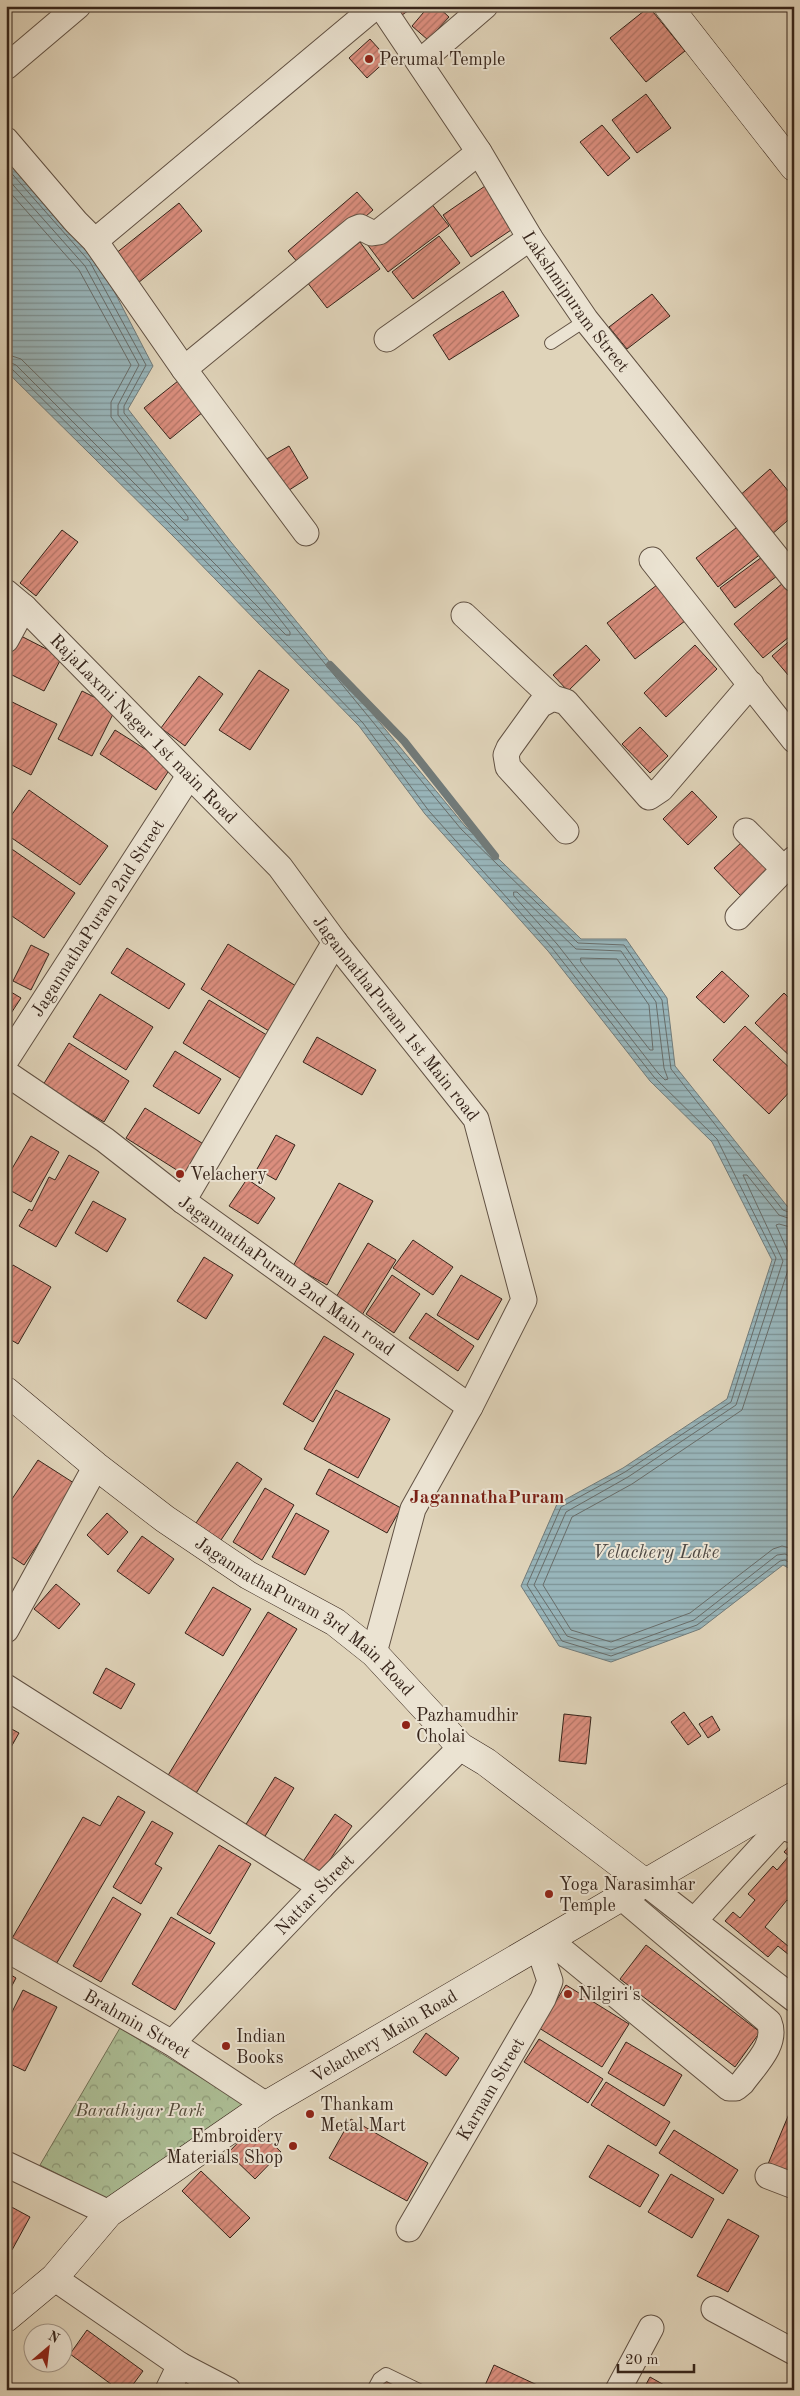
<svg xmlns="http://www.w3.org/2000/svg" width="800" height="2396" font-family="'Old Standard TT',serif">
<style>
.park{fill:url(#park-crowns);stroke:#727258}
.water{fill:url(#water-rules);stroke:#717b7a}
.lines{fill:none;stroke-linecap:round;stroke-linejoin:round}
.shore{stroke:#686d6a;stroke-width:1}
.stream{stroke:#717b7a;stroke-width:8}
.building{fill:url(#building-hatch);stroke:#37251b}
.lane-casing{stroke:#615143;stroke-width:14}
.street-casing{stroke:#615143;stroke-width:27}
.secondary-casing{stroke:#37251b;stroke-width:29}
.lane{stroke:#ebe3d2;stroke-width:12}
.street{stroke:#ebe3d2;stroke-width:25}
.secondary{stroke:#ebe3d2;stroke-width:28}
.poi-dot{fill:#8f2418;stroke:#ebe3d2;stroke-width:2}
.labels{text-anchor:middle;stroke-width:4;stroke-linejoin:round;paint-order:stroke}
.poi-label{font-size:18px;fill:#37251b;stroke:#ebe3d2;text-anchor:start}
.street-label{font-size:18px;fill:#37251b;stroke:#ebe3d2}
.park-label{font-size:18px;font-style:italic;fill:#544b3a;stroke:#ebe3d2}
.neighbourhood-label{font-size:19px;font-weight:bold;fill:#7a1f14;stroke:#ebe3d2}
.water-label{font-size:19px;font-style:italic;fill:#4f4943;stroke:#ebe3d2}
</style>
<defs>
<pattern id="park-crowns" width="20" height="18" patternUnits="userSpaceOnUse" patternTransform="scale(1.25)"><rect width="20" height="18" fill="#acbe95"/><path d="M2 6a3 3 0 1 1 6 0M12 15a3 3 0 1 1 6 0" fill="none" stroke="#8d9a79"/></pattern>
<pattern id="water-rules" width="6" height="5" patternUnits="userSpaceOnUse" patternTransform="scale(1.25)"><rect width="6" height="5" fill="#98b5ba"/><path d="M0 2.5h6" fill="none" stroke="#7d9396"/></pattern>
<pattern id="building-hatch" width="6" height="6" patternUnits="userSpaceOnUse" patternTransform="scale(1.25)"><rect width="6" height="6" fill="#db8e7e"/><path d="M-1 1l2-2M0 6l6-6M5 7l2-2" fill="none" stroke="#b27466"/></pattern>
</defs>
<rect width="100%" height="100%" fill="#e0d4ba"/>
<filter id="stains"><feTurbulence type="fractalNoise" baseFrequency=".004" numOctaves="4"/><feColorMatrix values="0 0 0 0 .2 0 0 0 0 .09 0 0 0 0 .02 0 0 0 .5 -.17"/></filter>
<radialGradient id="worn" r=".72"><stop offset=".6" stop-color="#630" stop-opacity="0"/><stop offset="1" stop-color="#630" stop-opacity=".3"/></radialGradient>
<polygon class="park" points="120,2028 249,2107 111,2201 40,2165"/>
<polygon class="water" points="6,160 94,259 114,291 153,366 128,409 231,542 465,826 581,939 626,939 667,998 675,1066 787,1206 794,1210 794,1571 783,1565 700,1629 611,1662 559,1646 521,1586 557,1504 623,1468 727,1399 772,1260 712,1142 650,1081 548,951 425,814 359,726 173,536 6,371"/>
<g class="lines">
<g class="shore">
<polyline points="6,167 90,262 146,365 124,406 124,413 228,546 461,829 578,943 624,945 662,1000 671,1069 783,1210 794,1214"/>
<polyline points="6,177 85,266 139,365 118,405 118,415 290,632 290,635 286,635 16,365 6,361"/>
<polyline points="6,188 79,270 131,365 111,402 111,417 188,517 188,520 184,520 21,359 6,354"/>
<polyline points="6,367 12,369 177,532 363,723 429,811 552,948 654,1077 717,1139 776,1258 731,1402 625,1472 561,1507 527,1585 562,1641 611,1656 697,1625 780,1561 785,1560 794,1565"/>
<polygon points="514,892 517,892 576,949 621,951 656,1002 664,1068 668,1079 665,1080 658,1073 557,944 514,896"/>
<polygon points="581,958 617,959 649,1005 653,1050 650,1050 581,962"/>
<polyline points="794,1220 779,1215 747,1175 743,1175 783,1261 736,1405 628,1477 566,1512 534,1585 567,1636 611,1650 694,1620 777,1555 785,1554 794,1558"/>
<polyline points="794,1228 779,1224 776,1225 789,1254 790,1264 742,1410 632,1484 572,1517 543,1585 571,1630 611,1642 690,1613 773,1549 782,1546 794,1549"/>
</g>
<polyline class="stream" points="330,665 404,741 495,856"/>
</g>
<g class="building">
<polygon points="396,6 415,6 402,15"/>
<polygon points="429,6 437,6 449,17 428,40 412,26"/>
<polygon points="649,7 685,51 646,82 610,38"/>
<polygon points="370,39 388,59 367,78 349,58"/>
<polygon points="646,94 671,128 637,153 612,120"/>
<polygon points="602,125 630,158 608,176 580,142"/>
<polygon points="488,184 517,226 471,257 443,215"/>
<polygon points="357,192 373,210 304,270 288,251"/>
<polygon points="427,198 449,226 388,272 367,244"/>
<polygon points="179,203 202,231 138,283 115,254"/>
<polygon points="439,236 460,263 413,299 392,272"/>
<polygon points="360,242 380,269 327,308 307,282"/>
<polygon points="503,291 519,316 449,360 433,335"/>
<polygon points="652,294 670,316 627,349 609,327"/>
<polygon points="178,381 203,412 170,439 144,408"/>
<polygon points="289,446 308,478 283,494 263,461"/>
<polygon points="770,469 794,498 794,515 771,535 738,497"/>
<polygon points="740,525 762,553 718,587 696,558"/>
<polygon points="62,530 78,542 36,596 20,583"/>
<polygon points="762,557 777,576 735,608 720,588"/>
<polygon points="783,583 794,597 794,633 763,658 734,624"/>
<polygon points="657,585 685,621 635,659 607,623"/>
<polygon points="19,635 62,657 44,691 6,672 6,660"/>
<polygon points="794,637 794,682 772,656"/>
<polygon points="586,645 600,660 568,691 553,675"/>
<polygon points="695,645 717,669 666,717 644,693"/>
<polygon points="259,670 289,690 250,750 219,730"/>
<polygon points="199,676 223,694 185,746 161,728"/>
<polygon points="82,691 116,708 92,756 58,739"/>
<polygon points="6,699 57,724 31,775 6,762"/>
<polygon points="640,727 668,756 650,773 622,744"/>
<polygon points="115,730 172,766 156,790 100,754"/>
<polygon points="29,790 108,846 80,885 6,834 6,823"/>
<polygon points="692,791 717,817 688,845 663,819"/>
<polygon points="742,842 769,869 741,896 714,868"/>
<polygon points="6,845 75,893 44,938 6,912"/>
<polygon points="228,944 296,986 269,1031 201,989"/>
<polygon points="31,945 49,954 31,990 13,981"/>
<polygon points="127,948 185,984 169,1009 111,973"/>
<polygon points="722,971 749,996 724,1023 696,997"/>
<polygon points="6,989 21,998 6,1021"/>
<polygon points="784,993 794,1003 794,1060 755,1023"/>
<polygon points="100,994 153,1027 126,1070 73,1037"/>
<polygon points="209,1000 270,1037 243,1080 183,1043"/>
<polygon points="745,1026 794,1072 794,1087 769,1114 713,1060"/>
<polygon points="317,1037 376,1070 362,1095 303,1062"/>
<polygon points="69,1043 129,1081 104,1122 43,1085"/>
<polygon points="175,1051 221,1079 199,1114 153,1086"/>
<polygon points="145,1108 210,1148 191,1179 126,1138"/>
<polygon points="276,1135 295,1145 276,1180 257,1169"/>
<polygon points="31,1136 59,1152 31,1202 6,1188 6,1179"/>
<polygon points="69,1155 99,1172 56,1247 19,1226 29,1209 32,1211 49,1177 55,1180"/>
<polygon points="247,1179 275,1198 258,1224 229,1206"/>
<polygon points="339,1183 373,1201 327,1285 293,1266"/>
<polygon points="93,1201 126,1219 107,1252 75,1233"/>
<polygon points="413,1240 453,1267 433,1295 393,1268"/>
<polygon points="368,1243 396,1260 362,1315 335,1299"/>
<polygon points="204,1257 233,1275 206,1319 177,1301"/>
<polygon points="13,1265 51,1287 18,1344 6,1337 6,1276"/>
<polygon points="392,1275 420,1294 394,1333 366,1314"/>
<polygon points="461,1275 502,1299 478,1340 437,1315"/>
<polygon points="426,1313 474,1346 458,1371 409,1338"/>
<polygon points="324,1336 354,1354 313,1422 283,1404"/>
<polygon points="336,1390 390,1419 358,1478 304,1449"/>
<polygon points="38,1460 77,1485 24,1565 6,1553 6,1528 8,1525 6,1523 6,1508"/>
<polygon points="237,1462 262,1479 219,1543 194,1526"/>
<polygon points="329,1469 401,1508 387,1533 316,1494"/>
<polygon points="265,1488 294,1505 262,1560 233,1542"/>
<polygon points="107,1513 128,1532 108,1555 87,1535"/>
<polygon points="296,1513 329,1531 305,1575 272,1557"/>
<polygon points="142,1536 174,1559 149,1594 117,1571"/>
<polygon points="56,1584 80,1604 59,1629 34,1609"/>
<polygon points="213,1587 251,1609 223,1656 185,1633"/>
<polygon points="268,1612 297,1629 195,1795 167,1777"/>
<polygon points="106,1668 135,1684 121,1709 93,1693"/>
<polygon points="684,1712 701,1736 688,1745 671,1722"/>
<polygon points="564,1714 591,1717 586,1764 559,1761"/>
<polygon points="712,1716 720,1730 708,1738 699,1724"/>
<polygon points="6,1726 19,1733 6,1756"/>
<polygon points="275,1777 294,1788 264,1838 245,1826"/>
<polygon points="118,1796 145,1812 55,1966 11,1940 83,1817 100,1826"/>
<polygon points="335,1814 352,1826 320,1875 302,1863"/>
<polygon points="152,1821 173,1833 155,1864 162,1868 141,1904 113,1887"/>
<polygon points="794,1841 794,1906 787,1900 765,1927 794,1951 794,1959 778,1946 768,1957 725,1921 733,1912 740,1918 755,1900 748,1894 773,1866 777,1870 789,1856 784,1852"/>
<polygon points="219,1845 251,1864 210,1934 177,1914"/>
<polygon points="113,1897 141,1914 101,1982 73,1966"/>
<polygon points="171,1917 215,1943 175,2010 132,1984"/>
<polygon points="646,1945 760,2032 735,2067 620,1979"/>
<polygon points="6,1972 16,1978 6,1997"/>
<polygon points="566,1985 629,2024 602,2067 539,2028"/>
<polygon points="23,1990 57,2007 25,2071 6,2062 6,2024"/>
<polygon points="426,2033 459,2058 446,2076 413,2052"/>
<polygon points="539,2039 603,2079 588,2103 524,2062"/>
<polygon points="626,2042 682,2075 664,2106 608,2073"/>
<polygon points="606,2082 670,2122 656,2146 591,2105"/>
<polygon points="794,2102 794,2174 768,2164"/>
<polygon points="351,2119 428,2163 407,2201 329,2158"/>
<polygon points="254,2126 281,2152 255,2179 228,2153"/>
<polygon points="674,2130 738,2170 723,2194 659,2153"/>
<polygon points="608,2145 659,2175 640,2207 589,2177"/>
<polygon points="201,2171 250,2218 230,2238 182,2191"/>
<polygon points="671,2174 714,2199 692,2238 648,2212"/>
<polygon points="6,2204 30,2217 12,2250 6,2247"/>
<polygon points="728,2219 759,2236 728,2292 697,2276"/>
<polygon points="87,2330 143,2371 129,2390 119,2390 70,2354"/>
<polygon points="494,2365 548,2390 483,2390"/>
<polygon points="650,2377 673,2390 643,2390"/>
<polygon points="382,2379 403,2390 377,2390"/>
</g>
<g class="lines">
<g class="lane-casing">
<g id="lane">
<polyline points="551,343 586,320"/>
<polyline points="373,2390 379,2379 386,2374 419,2390"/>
</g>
</g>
<g class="street-casing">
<g id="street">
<path id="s1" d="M 381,6 L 479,152 L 530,238 L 586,320 L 794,579"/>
<polyline points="420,62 485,6"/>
<polyline points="6,67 78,6"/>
<polyline points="6,140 76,222 95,241 184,369 306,533"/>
<polyline points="95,241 376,6"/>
<polyline points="387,339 530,238"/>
<polyline points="184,369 355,229 360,227 372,233 379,232 479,152"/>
<polyline points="652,560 794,740"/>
<path id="s2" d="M 6,592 L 24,607 L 280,867 L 335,942 L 476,1119 L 524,1300 L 470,1407 L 413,1509 L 374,1653"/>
<polyline points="464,615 553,698"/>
<polyline points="6,640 24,607"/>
<polyline points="566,831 508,767 506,755 509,748 540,705 553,698 566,702 649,797 661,789 751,684"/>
<polyline points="746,831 784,869"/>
<polyline points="738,917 794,859"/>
<path id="s3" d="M 6,1060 L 189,776"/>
<path id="s4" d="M 6,1073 L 105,1140 L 183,1201 L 470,1407"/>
<polyline points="183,1201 335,942"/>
<polyline points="6,1630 96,1466"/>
<polyline points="6,1687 321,1887"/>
<polyline points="644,1882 794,1999"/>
<polyline points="694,1921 778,1829 782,1827 794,1831"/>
<path d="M 548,1939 L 729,2088 L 736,2088 L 742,2083 C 755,2065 778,2044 769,2022 L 620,1896"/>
<path id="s5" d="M 6,1949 L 172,2043 L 266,2105"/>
<path id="s6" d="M 172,2043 L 321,1887 L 461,1747"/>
<polyline points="6,2164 109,2213"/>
<polyline points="768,2176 794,2186"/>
<path id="s7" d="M 409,2229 L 543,1999 L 550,1981 L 538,1945"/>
<polyline points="54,2278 180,2365 228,2390"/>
<polyline points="714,2309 794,2352"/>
<polyline points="168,2390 180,2365"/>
<polyline points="618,2390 651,2328"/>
</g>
</g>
<g class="secondary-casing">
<g id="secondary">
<polyline points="668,6 794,167"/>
<path id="s8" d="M 6,1391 L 96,1466 L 165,1519 L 248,1575 L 335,1622 L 374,1653 L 461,1747 L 486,1762 L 644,1882"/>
<path id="s9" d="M 6,2318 L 54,2278 L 109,2213 L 266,2105 L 794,1796"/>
</g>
</g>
<use href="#lane" class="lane"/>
<use href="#street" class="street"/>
<use href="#secondary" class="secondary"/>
</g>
<g class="poi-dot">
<circle cx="369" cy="59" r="5"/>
<circle cx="180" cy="1174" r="5"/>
<circle cx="406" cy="1725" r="5"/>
<circle cx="549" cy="1894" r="5"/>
<circle cx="568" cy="1994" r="5"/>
<circle cx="226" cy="2046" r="5"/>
<circle cx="310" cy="2114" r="5"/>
<circle cx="293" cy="2146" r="5"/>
</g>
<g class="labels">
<g class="poi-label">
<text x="379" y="65">Perumal Temple</text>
<text x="190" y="1180">Velachery</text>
<text x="416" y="1721">Pazhamudhir<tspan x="416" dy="21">Cholai</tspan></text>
<text x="559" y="1890">Yoga Narasimhar<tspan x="559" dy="21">Temple</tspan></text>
<text x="578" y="2000">Nilgiri's</text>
<text x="236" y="2042">Indian<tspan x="236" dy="21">Books</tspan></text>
<text x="320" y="2110">Thankam<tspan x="320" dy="21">Metal Mart</tspan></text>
<text x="283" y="2142" text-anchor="end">Embroidery<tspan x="283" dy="21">Materials Shop</tspan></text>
</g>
<g class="street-label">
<text dy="6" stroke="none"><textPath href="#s1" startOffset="354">Lakshmipuram Street</textPath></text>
<text dy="6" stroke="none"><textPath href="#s2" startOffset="194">RajaLaxmi Nagar 1st main Road</textPath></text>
<text dy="6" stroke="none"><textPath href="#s3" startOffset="169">JagannathaPuram 2nd Street</textPath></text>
<text dy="6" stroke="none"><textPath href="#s2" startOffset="579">JagannathaPuram 1st Main road</textPath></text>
<text dy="6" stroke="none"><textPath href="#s4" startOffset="346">JagannathaPuram 2nd Main road</textPath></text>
<text dy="6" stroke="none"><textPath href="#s8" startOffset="375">JagannathaPuram 3rd Main Road</textPath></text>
<text dy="6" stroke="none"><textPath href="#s6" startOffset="206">Nattar Street</textPath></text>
<text dy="6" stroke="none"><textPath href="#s5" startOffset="151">Brahmin Street</textPath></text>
<text dy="6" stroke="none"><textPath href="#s9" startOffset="475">Velachery Main Road</textPath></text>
<text dy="6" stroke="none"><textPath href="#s7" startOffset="162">Karnam Street</textPath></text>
</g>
<g class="park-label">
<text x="140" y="2116">Barathiyar Park</text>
</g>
<g class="neighbourhood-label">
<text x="487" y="1503">JagannathaPuram</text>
</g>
<g class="water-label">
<text x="656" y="1558">Velachery Lake</text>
</g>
</g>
<rect width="800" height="2396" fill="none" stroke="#e0d4ba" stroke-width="25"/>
<rect x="8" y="8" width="785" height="2381" fill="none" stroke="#37251b" stroke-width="2.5"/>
<rect x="12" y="12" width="775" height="2371" fill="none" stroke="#37251b"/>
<g transform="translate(48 2348) rotate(28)"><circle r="24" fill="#ebe3d2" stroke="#a39789"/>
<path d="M0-4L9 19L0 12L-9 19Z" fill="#8f2418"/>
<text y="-8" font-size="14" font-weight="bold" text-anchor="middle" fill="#37251b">N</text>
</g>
<path d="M618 2364v8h76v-8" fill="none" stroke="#37251b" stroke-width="2.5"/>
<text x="625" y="2364" font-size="15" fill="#37251b" stroke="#ebe3d2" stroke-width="4" paint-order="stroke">20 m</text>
<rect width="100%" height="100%" filter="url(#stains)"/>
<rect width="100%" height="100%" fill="url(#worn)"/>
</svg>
